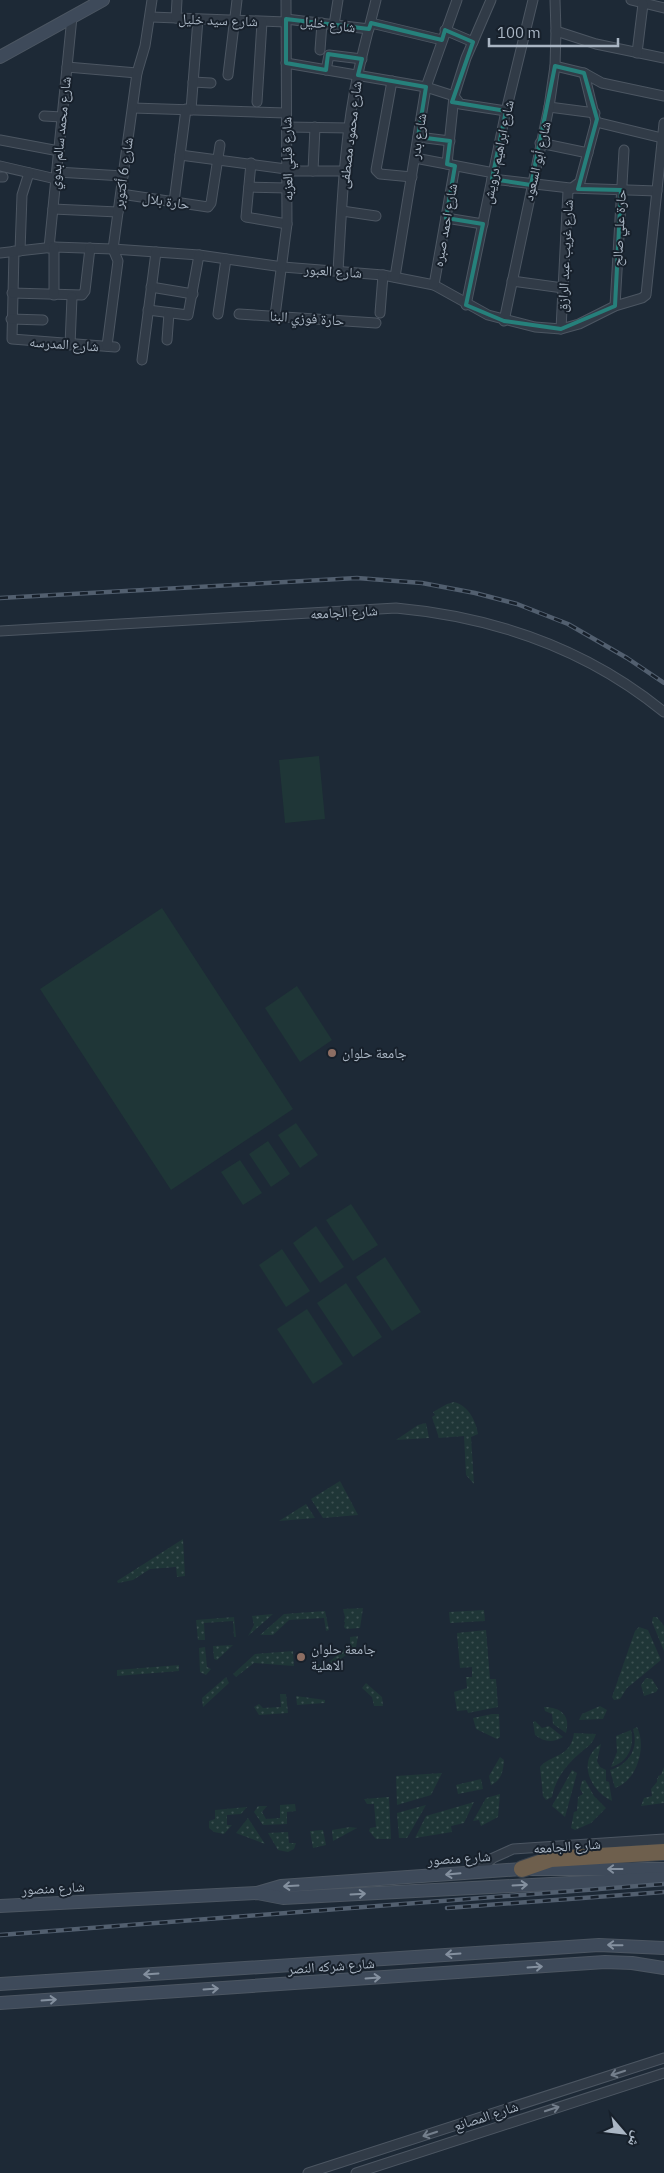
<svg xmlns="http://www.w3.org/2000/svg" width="664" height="2173" font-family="'IBM Plex Sans','Noto Naskh Arabic',sans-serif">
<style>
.grass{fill:url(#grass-dots)}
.pitch{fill:#1f3637}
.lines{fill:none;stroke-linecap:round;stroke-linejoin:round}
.street-casing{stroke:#4c5662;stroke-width:11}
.secondary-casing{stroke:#4c5662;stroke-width:14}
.highway-casing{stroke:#39434e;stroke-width:18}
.street{stroke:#313b47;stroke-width:9}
.secondary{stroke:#3e4a5a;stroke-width:12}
.highway{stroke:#6e5f4d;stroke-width:16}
.rail-casing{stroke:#525f6f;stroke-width:4.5}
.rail{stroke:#17202b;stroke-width:2.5;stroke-dasharray:8;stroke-linecap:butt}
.oneway{stroke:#84909f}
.oneway2{stroke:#747f8c}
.marked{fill:none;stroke:#26807b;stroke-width:4;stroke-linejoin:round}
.education-dot{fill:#8d6e63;stroke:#17202b;stroke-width:2}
.labels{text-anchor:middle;stroke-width:4;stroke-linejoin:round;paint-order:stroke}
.street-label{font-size:14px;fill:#aab6c4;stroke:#17202b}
.poi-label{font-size:14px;fill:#aab6c4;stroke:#17202b;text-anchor:start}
</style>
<defs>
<pattern id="grass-dots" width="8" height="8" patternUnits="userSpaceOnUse" patternTransform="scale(1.25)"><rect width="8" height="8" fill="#1f3637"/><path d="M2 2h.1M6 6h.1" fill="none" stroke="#3d5152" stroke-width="1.8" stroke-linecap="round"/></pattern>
</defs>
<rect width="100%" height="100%" fill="#1d2936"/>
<g class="grass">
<path d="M 454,1402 C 468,1405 476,1421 478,1434 L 471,1437 L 474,1484 L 466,1475 L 464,1436 L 439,1438 L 432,1417 L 435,1415 L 433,1412 L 447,1404 Z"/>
<polygon points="426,1423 429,1438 396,1440 418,1425"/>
<polygon points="340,1481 358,1515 323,1518 311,1499"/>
<polygon points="306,1504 315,1518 279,1521"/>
<polygon points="183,1539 185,1576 177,1577 176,1567 150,1569 133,1580 118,1583 117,1581"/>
<polygon points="363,1608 360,1628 346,1629 344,1627 345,1622 344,1622 345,1617 343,1609"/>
<polygon points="484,1610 485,1621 450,1623 449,1612"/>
<polygon points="325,1611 329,1630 326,1631 324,1618 289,1620 273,1635 260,1635 284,1614"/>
<polygon points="273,1614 248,1636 254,1625 252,1616"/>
<polygon points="234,1617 236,1637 234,1637 233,1621 204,1623 205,1640 198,1640 196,1620"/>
<polygon points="653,1617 657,1617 664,1626 664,1651 652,1622"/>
<polygon points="639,1627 648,1630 661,1660 627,1688 620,1699 614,1700 612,1697 635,1631"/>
<polygon points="486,1630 490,1679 496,1679 498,1707 468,1713 467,1710 457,1711 454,1692 467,1688 466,1677 472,1677 472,1667 460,1668 457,1633"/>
<polygon points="358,1636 356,1647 327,1670 312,1668 312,1664 325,1665 350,1645 350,1637"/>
<polygon points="233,1645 217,1660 214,1659 213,1646"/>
<polygon points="205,1647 207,1667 211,1669 206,1675 200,1672 199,1648"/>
<polygon points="293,1651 294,1666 254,1663 236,1677 233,1674 255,1654"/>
<polygon points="179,1665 179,1671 117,1676 117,1670"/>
<polygon points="226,1677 229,1683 203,1707 202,1698"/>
<polygon points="646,1678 652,1679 658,1689 656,1692 644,1696 641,1685"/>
<polygon points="366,1683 382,1697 383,1706 374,1706 372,1697 362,1688"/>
<polygon points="280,1694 286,1694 288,1713 259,1715 254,1707 259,1704 263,1708 281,1707"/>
<polygon points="296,1696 325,1700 325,1703 297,1705"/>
<polygon points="600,1706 607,1710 603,1719 579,1720 582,1714"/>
<path d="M 544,1707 C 561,1707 571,1716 566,1733 L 553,1724 L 552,1714 L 545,1711 Z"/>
<polygon points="492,1714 499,1714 500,1737 497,1739 476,1729 473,1718"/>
<path d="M 535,1721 L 542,1728 L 549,1726 L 563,1737 C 553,1743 544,1742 535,1735 L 533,1722 Z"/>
<path d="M 637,1727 C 647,1747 637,1781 615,1788 L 610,1770 C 629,1764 639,1749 633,1729 Z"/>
<path d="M 631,1730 C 635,1747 628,1762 611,1767 L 617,1752 L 616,1736 Z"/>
<path d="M 574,1733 L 596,1734 C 593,1744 587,1747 579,1754 C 566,1765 555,1780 552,1797 L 546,1800 L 543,1796 L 540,1767 C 551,1754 571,1758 574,1733 Z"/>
<path d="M 601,1744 L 597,1761 L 600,1767 L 606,1770 L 606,1781 L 609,1782 L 612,1801 C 590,1791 576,1760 601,1744 Z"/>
<path d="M 500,1757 L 504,1760 C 503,1771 502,1780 491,1785 L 489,1776 Z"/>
<polygon points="664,1767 664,1803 641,1806 644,1798 652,1796 651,1789 657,1782 657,1778 659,1779 658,1776 661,1775"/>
<polygon points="572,1770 577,1773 565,1817 552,1806"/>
<polygon points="442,1773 431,1795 397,1805 396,1776"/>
<polygon points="481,1779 483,1789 458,1794 456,1785"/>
<polygon points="585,1780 594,1796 606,1808 591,1823 575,1830 571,1828 574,1812 577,1811 578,1797 583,1794 580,1789 582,1781"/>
<polygon points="500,1794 498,1817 481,1826 479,1820 473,1821 486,1798"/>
<polygon points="389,1797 391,1839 376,1839 369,1831 370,1828 376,1827 374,1804 367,1804 364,1799"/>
<polygon points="474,1802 464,1823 451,1826 452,1832 415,1838 426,1816"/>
<polygon points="295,1804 296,1811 287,1812 287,1824 263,1825 254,1812 258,1806 267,1806 262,1812 266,1819 280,1818 280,1805"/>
<polygon points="426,1805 407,1838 399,1838 397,1813"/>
<polygon points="247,1807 241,1814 227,1815 227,1825 232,1825 224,1834 214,1832 209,1828 209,1821 215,1819 215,1810"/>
<polygon points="248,1818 265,1844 236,1833"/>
<polygon points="350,1827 357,1828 333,1841 332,1830"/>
<polygon points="323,1830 326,1845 313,1848 310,1831"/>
<polygon points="288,1832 289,1843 296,1843 294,1849 288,1852 278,1850 268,1833"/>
</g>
<g class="pitch">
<polygon points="319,756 325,819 285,823 279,760"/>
<polygon points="162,908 293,1109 171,1190 40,989"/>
<polygon points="297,986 332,1040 300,1062 265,1008"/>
<polygon points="296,1123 318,1155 300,1168 278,1135"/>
<polygon points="268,1141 290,1174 271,1187 249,1154"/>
<polygon points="240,1160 262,1193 243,1205 221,1172"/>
<polygon points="351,1204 378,1245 353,1261 326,1220"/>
<polygon points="316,1226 344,1267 320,1283 293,1243"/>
<polygon points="282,1249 310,1291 286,1307 259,1265"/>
<polygon points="385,1257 421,1312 392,1331 356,1277"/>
<polygon points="346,1283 382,1337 353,1357 317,1303"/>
<polygon points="307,1309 343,1364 313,1384 277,1329"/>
</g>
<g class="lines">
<g class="street-casing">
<g id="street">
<polyline points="631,0 664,8"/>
<polyline points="151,17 286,22"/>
<polyline points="176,18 177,0"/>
<polyline points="286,19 369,29"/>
<polyline points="371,23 442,40"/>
<polyline points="334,25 338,0"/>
<polyline points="445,30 473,42"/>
<polyline points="556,31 596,44 664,58"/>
<polyline points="320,50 322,23"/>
<polyline points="637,53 643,4"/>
<polyline points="286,63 426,87 454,96 460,104 506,111"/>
<polyline points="555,66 584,73 602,83 664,96"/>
<polyline points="67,67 137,73"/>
<polyline points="326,70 329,55 362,59"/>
<polyline points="228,75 237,0"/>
<polyline points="392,81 376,170 380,174 412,177"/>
<polyline points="193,82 211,83"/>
<polyline points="257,102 262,22"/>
<polyline points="549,107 595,113"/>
<polyline points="133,108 286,113"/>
<polyline points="191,110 198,19"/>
<polyline points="44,116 62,117"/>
<polyline points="596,122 662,138"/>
<polyline points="286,127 350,128"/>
<polyline points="418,137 450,141"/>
<polyline points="0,140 59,151"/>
<polyline points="540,143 588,153"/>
<polyline points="180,155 286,169"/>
<polyline points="415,158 494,173"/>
<polyline points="251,163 246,217 287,224"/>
<polyline points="447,164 454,96 466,58 491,0"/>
<polyline points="0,166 56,179"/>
<polyline points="287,171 344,171"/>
<polyline points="313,171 315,127"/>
<polyline points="57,172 123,176"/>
<polyline points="0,177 3,177"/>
<polyline points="492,179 570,188 657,191"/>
<polyline points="249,187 288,188"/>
<polyline points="121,194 208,207 211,203 220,145"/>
<polyline points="174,202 186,109"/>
<polyline points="53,209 118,212"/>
<polyline points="342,211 376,216"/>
<polyline points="446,218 483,224"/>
<polyline points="49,248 72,17"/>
<polyline points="14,251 12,339 115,347"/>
<polyline points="20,251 22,195 29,173"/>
<polyline points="0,253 54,247 113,249 199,255 283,267 383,275 434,285 488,315 535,327 561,329 579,324 615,306 642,298 646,295 664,123"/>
<path d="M 338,271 C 342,206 344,138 358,74 C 363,49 370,25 376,0"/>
<polyline points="395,277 426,87 457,0"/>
<polyline points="512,281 563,288"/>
<polyline points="434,285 455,166"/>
<polyline points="151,287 193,294"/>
<polyline points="12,293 82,295 85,291 90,248"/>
<polyline points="54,295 54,247"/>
<polyline points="466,305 506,111 533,0"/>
<polyline points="615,306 624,150"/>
<polyline points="148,310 188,315 199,255"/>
<polyline points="380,313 383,275"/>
<polyline points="218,314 226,259"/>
<polyline points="239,314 376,323"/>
<polyline points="275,316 287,224 286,0"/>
<polyline points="11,319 43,320"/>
<polyline points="504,321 549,107 555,66 556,31 555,0"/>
<polyline points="561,329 568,191 580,182 596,122 584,73"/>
<polyline points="167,340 169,313"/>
<polyline points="70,345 72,297"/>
<polyline points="107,346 118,261 113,249 137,73 145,46 152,0"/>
<polyline points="142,360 156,252"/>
<path d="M 0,631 L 396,608 C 494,617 587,649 664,712"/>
<polyline points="476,1872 493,1858 513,1849 664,1839"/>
<polyline points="308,2173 664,2058"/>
<polyline points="356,2173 664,2073"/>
</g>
</g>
<g class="secondary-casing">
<g id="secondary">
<polyline points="0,57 103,0"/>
<polyline points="257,1893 281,1886 522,1869 664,1869"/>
<polyline points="0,1906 257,1893 283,1898 664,1878"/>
<polyline points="0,1984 599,1945 664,1948"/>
<polyline points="0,2003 605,1962 632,1963 664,1968"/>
</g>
</g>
<g class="highway-casing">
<polyline id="highway" points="522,1869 551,1859 664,1852"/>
</g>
<use href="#street" class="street"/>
<use href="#secondary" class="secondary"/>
<use href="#highway" class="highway"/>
<g class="rail-casing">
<g id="rail">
<polyline points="0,598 357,578 422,583 475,593 517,604 568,624 627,658 664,683"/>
<polyline points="447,1908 664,1892"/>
<polyline points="0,1935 664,1884"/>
</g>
</g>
<use href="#rail" class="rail"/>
</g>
<defs><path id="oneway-shaft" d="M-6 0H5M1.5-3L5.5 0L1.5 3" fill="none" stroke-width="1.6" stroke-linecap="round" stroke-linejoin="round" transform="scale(1.25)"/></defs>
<g class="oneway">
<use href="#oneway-shaft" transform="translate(615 1869) rotate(180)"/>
<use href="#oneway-shaft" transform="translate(453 1874) rotate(175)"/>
<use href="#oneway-shaft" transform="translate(520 1885) rotate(-3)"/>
<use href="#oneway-shaft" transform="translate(291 1886) rotate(177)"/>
<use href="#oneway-shaft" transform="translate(358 1894) rotate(-3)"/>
<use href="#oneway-shaft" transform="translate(615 1945) rotate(-179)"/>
<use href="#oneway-shaft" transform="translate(453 1954) rotate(176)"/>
<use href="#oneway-shaft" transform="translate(535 1967) rotate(-4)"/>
<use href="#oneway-shaft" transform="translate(151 1974) rotate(176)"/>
<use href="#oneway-shaft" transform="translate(373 1978) rotate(-4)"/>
<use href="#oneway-shaft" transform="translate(211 1989) rotate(-4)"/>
<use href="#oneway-shaft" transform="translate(49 2000) rotate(-4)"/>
</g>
<g class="oneway2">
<use href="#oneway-shaft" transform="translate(618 2073) rotate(162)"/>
<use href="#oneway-shaft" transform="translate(552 2109) rotate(-18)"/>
<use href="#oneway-shaft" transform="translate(430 2134) rotate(162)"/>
</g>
<path class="marked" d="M 286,19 L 369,29 L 371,23 L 442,40 L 445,30 L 473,42 L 452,102 L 506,111 L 492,179 L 531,185 L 555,66 L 584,73 L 597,119 L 578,189 L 621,190 L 615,306 L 561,329 L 504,321 L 466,305 L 483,224 L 446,218 L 455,166 L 447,164 L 450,141 L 418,137 L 426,87 L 358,75 L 362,59 L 328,54 L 326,70 L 286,63 Z"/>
<g class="education-dot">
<circle cx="332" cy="1053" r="5"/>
<circle cx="301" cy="1657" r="5"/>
</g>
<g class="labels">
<g class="street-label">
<text transform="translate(218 20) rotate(2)" y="5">شارع سيد خليل</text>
<text transform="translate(328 24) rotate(7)" y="5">شارع خليل</text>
<text transform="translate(60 133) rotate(-84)" y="5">شارع محمد سالم بدوي</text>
<text transform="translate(350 135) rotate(-83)" y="5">شارع محمود مصطفى</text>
<text transform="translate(418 136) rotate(-81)" y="5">شارع بدر</text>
<text transform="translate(498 152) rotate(-78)" y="5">شارع ابراهيم درويش</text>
<text transform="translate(287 159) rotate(-91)" y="5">شارع قبلي العزبه</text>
<text transform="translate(537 161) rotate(-77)" y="5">شارع أبو السعود</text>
<text transform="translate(123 173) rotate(-82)" y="5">شارع 6 أكتوبر</text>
<text transform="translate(166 201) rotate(9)" y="5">حارة بلال</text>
<text transform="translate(445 225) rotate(-80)" y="5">شارع احمد صبره</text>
<text transform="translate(619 228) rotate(-87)" y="5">حارة علي صالح</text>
<text transform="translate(565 256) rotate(-87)" y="5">شارع غريب عبد الرازق</text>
<text transform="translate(333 271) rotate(4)" y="5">شارع العبور</text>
<text transform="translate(307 318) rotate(4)" y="5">حارة فوزي البنا</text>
<text transform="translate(64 344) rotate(4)" y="5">شارع المدرسه</text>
<text transform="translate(344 612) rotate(-3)" y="5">شارع الجامعه</text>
<text transform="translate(567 1846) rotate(-4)" y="5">شارع الجامعه</text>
<text transform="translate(459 1858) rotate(-4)" y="5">شارع منصور</text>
<text transform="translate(53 1888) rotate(-3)" y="5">شارع منصور</text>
<text transform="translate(331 1966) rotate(-4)" y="5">شارع شركه النصر</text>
<text transform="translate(486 2116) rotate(-18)" y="5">شارع المصانع</text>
</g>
<g class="poi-label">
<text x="342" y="1058">جامعة حلوان</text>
<text x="311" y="1654">جامعة حلوان<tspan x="311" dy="16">الاهلية</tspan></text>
</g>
</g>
<g transform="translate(624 2133) rotate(118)" stroke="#17202b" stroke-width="4" paint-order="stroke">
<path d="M0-4L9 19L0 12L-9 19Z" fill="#aab6c4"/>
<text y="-8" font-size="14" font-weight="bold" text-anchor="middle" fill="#aab6c4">ش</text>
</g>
<path d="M489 38v8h129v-8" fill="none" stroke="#aab6c4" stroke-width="2.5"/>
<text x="497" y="38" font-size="15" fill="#aab6c4" stroke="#17202b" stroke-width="4" paint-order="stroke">100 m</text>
</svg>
